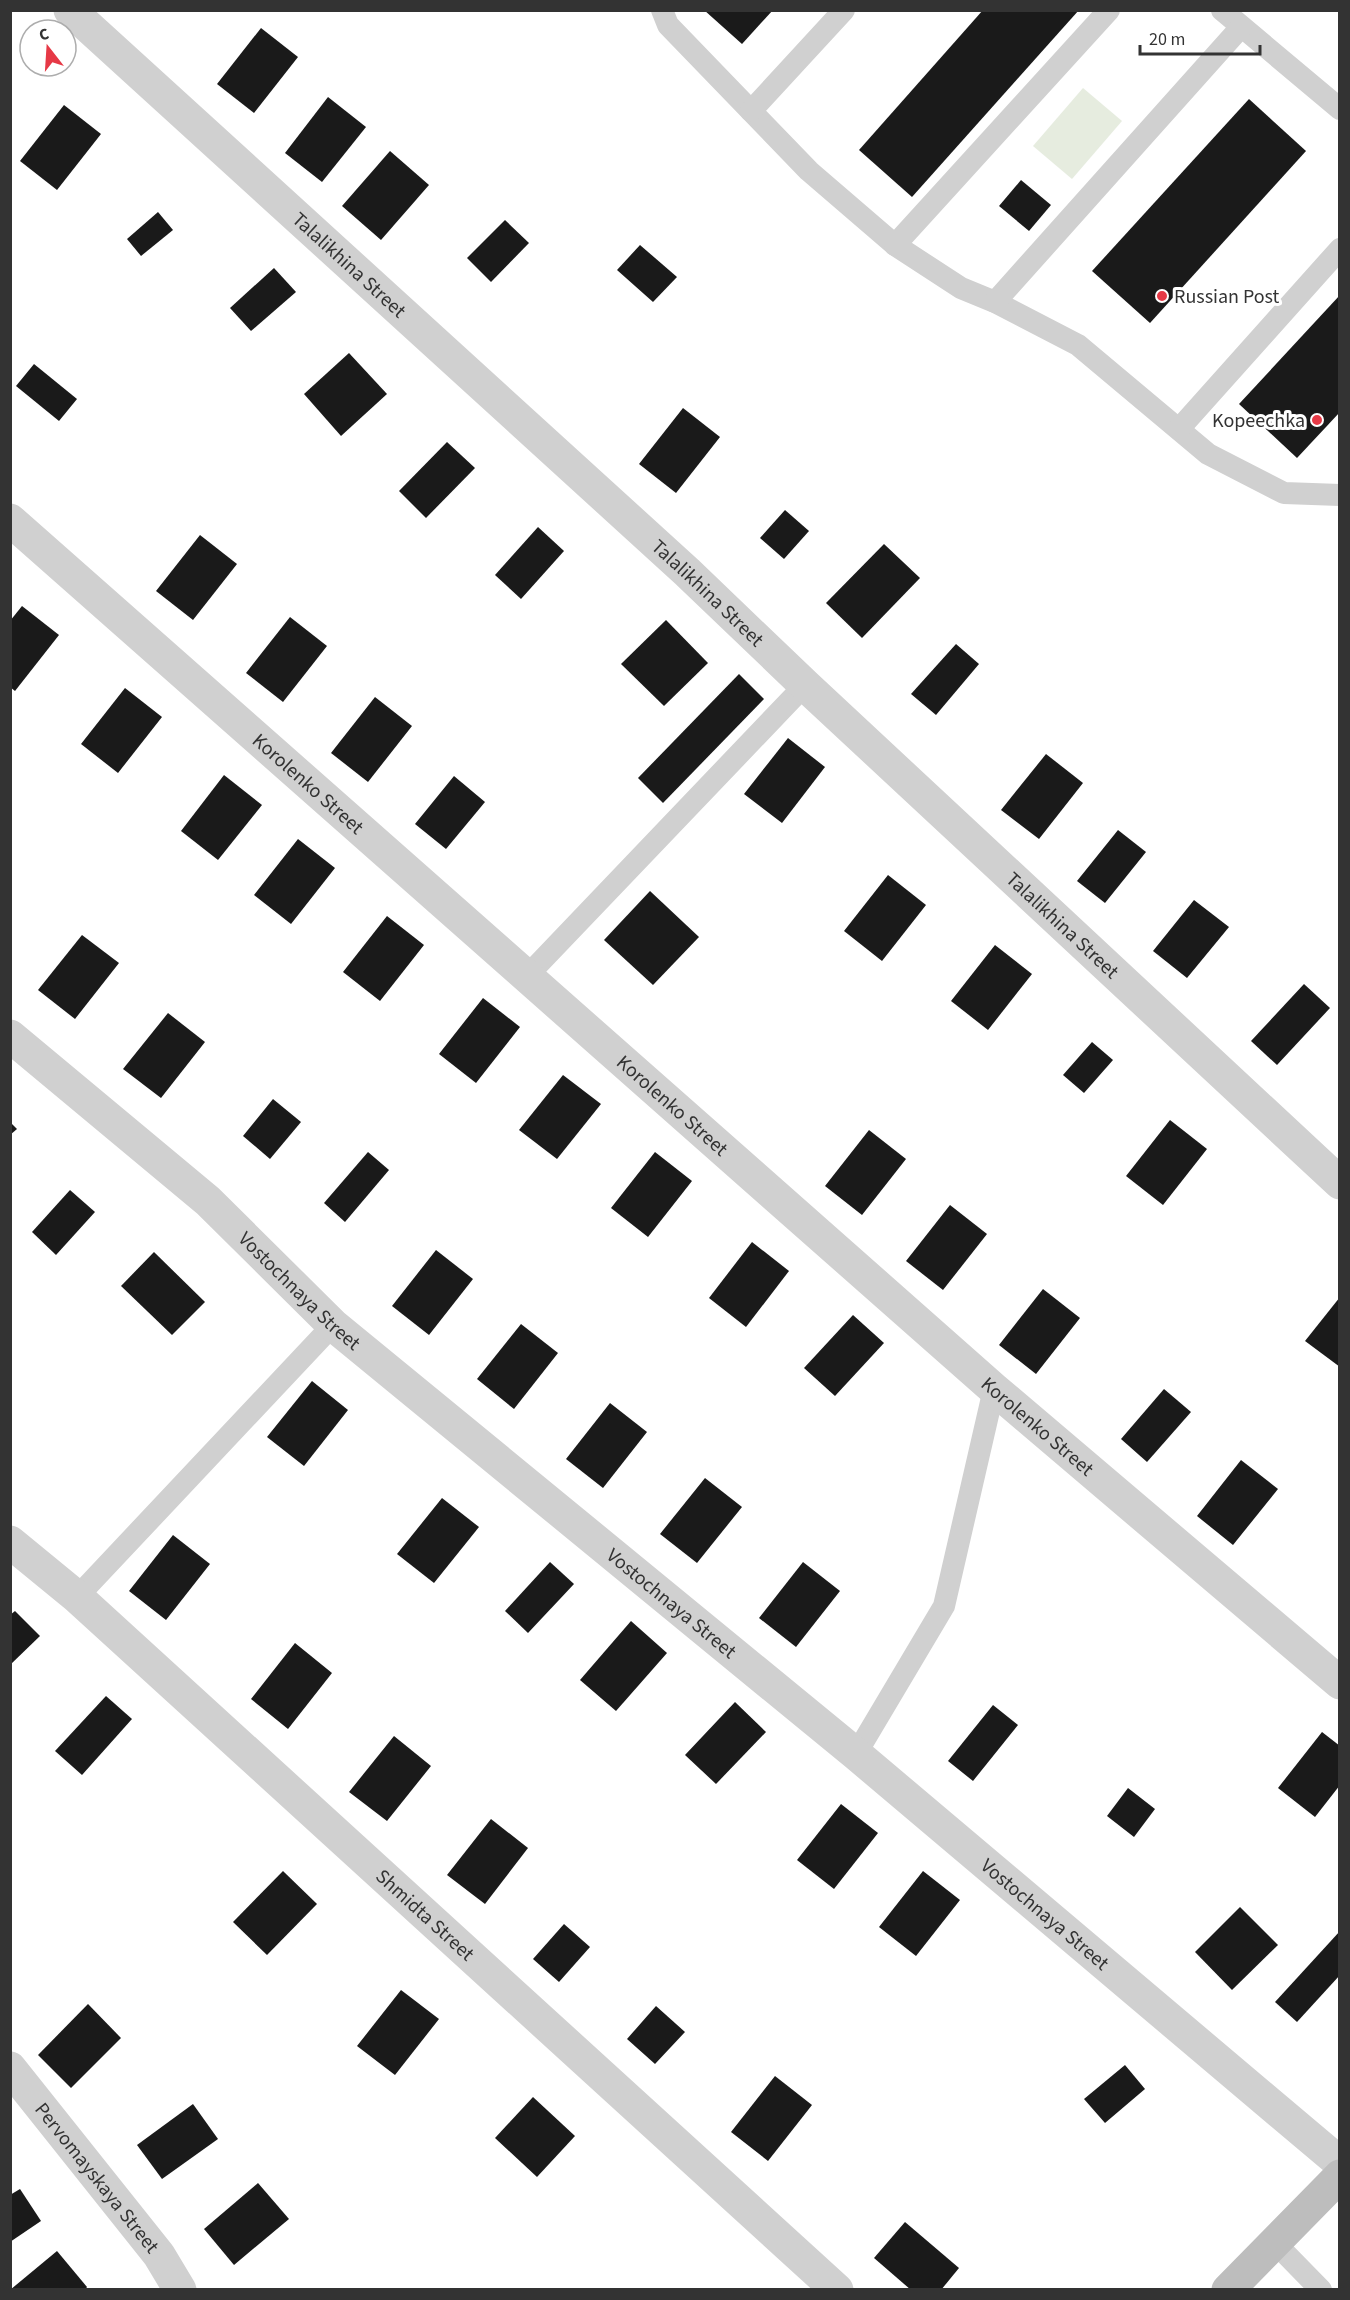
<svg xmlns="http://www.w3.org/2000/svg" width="1350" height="2300" font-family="'Source Sans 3',sans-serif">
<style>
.green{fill:#e6ecdf}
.building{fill:#1a1a1a}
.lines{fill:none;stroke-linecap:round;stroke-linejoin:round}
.lane{stroke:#d0d0d0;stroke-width:22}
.street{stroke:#d0d0d0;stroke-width:33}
.secondary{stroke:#bdbdbd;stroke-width:33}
.poi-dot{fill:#e63946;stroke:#fff;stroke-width:2}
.labels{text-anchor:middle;stroke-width:6;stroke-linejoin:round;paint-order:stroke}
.street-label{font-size:20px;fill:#333;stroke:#fff}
.poi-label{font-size:20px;fill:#333;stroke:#fff;text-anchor:start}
</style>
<rect width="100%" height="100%" fill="#fff"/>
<polygon class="green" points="1083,88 1122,121 1072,179 1033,146"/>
<g class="building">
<polygon points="704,10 773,10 742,44"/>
<polygon points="983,10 1079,10 912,197 859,150"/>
<polygon points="261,28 298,57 254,113 217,84"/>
<polygon points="328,97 366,127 322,182 285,153"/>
<polygon points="1249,99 1306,151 1150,323 1092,271"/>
<polygon points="64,105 101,134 57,190 20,161"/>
<polygon points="390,151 429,185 381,240 342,206"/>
<polygon points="1021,180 1051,205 1029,231 999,206"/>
<polygon points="158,212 173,230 141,256 127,239"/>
<polygon points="505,220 529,243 491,282 467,258"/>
<polygon points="640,245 677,277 653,302 617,270"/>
<polygon points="274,268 296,292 251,331 230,308"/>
<polygon points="1340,295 1340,412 1297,458 1239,404"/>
<polygon points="349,353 387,394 341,436 304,394"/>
<polygon points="34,364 77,399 59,421 16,386"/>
<polygon points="683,408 720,437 676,493 639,464"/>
<polygon points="447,442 475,468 426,518 399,491"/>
<polygon points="785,510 809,531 784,559 760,538"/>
<polygon points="538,527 564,551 521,599 495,575"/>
<polygon points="200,535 237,564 193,620 156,591"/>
<polygon points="884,544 920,578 862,638 826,603"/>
<polygon points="22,606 59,635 15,691 10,687 10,621"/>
<polygon points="290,617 327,646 283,702 246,673"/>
<polygon points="666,620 708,663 664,706 621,664"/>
<polygon points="956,644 979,664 936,715 911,694"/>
<polygon points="739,674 764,699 663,803 638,778"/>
<polygon points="125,688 162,717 118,773 81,744"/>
<polygon points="375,697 412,726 368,782 331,753"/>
<polygon points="788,738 825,767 782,823 744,794"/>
<polygon points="1046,754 1083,783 1039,839 1001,810"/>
<polygon points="224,775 262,805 218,860 181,831"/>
<polygon points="454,776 485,802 446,849 415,824"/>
<polygon points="1118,830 1146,852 1105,903 1077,881"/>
<polygon points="298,839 335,868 291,924 254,895"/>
<polygon points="888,875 926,905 882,961 844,931"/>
<polygon points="650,891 699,937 653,985 604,940"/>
<polygon points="1194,900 1229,927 1187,978 1153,951"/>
<polygon points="387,916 424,945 380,1001 343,972"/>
<polygon points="82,935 119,963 75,1019 38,990"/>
<polygon points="995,945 1032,974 988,1030 951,1001"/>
<polygon points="1304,984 1330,1008 1277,1065 1251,1041"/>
<polygon points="483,998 520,1027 476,1083 439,1054"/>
<polygon points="168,1013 205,1042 161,1098 123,1069"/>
<polygon points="1092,1042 1113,1060 1084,1093 1063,1075"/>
<polygon points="563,1075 601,1104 557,1159 519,1130"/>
<polygon points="273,1099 301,1122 270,1159 243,1136"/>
<polygon points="1170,1120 1207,1149 1163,1205 1126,1176"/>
<polygon points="10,1122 17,1129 10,1135"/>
<polygon points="869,1130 906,1159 862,1215 825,1186"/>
<polygon points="368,1152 389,1170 345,1222 324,1203"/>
<polygon points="655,1152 692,1181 648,1237 611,1208"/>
<polygon points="70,1190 95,1212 56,1255 32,1232"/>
<polygon points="950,1205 987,1234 943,1290 906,1261"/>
<polygon points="752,1242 789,1271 746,1327 709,1298"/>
<polygon points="436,1250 473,1279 429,1335 392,1306"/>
<polygon points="154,1252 205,1302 172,1335 121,1286"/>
<polygon points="1043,1289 1080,1318 1036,1374 999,1345"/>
<polygon points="1340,1297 1340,1367 1305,1341"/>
<polygon points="853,1315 884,1343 835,1396 804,1368"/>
<polygon points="521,1324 558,1353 514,1409 477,1379"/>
<polygon points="312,1381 348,1410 304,1466 267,1437"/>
<polygon points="1164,1389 1191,1412 1147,1462 1121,1439"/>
<polygon points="610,1403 647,1432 603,1488 566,1459"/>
<polygon points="1241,1460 1278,1489 1233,1545 1197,1516"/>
<polygon points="705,1478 742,1507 697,1563 660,1534"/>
<polygon points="442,1498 479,1527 434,1583 397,1554"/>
<polygon points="173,1535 210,1564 166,1620 129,1591"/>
<polygon points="550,1562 574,1584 528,1633 505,1611"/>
<polygon points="803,1562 840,1591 796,1647 759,1618"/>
<polygon points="15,1611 40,1636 10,1665 10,1615"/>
<polygon points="631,1621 667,1653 616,1711 580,1680"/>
<polygon points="295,1643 332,1673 288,1729 251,1699"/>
<polygon points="106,1696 132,1719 82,1775 55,1751"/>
<polygon points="735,1702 766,1732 716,1784 685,1755"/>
<polygon points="993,1705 1018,1725 973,1781 948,1761"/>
<polygon points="1322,1732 1340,1746 1340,1785 1315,1817 1278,1788"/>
<polygon points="394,1736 431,1766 387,1821 349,1792"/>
<polygon points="1128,1788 1155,1809 1134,1837 1107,1816"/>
<polygon points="841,1804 878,1833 834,1889 797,1860"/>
<polygon points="491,1819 528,1848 485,1904 447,1875"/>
<polygon points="283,1871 317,1904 267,1955 233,1922"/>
<polygon points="923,1871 960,1900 916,1956 879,1927"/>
<polygon points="1240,1907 1278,1945 1232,1990 1195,1952"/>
<polygon points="564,1924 590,1947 559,1982 533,1959"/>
<polygon points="1340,1931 1340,1975 1297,2022 1275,2002"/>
<polygon points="401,1990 439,2019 395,2075 357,2046"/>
<polygon points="88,2004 121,2038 71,2088 38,2055"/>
<polygon points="656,2006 685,2032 655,2064 627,2039"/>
<polygon points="1125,2065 1145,2089 1105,2123 1084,2099"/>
<polygon points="775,2076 812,2105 768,2161 731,2132"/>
<polygon points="533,2097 575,2136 537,2177 495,2138"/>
<polygon points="193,2104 218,2139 162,2179 137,2145"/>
<polygon points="258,2183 289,2219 234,2265 204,2229"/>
<polygon points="20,2189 41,2221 10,2242 10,2195"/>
<polygon points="905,2222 959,2268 941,2290 911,2290 874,2258"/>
<polygon points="57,2251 87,2287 85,2290 10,2290"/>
</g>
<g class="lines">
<g class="lane">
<polyline points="662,10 668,25 809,171 895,245 961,288 995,302 1078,345 1208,454 1284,493 1340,495"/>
<polyline points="1222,10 1340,109"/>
<polyline points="751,111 844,10"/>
<polyline points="895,245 1109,10"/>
<polyline points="995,302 1241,27"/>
<polyline points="1179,429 1340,249"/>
<polyline points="527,976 805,685"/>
<polyline points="77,1597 333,1325"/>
<polyline points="856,1754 944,1606 994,1389"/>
<polyline points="1275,2243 1321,2290"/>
</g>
<g class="street">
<path id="s1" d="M 70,10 L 687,572 L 805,685 L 1340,1183"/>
<path id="s2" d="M 10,520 L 994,1389 L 1340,1683"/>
<path id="s3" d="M 10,1036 L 208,1201 L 333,1325 L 856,1754 L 1340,2163"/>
<path id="s4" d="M 10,1542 L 77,1597 L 837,2290"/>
<path id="s5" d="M 10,2068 L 159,2255 L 180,2290"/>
</g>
<polyline class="secondary" points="1228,2290 1340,2176"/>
</g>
<g class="poi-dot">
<circle cx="1162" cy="296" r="6"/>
<circle cx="1317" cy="420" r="6"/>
</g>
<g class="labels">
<g class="street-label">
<text dy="7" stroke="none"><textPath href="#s1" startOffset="378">Talalikhina Street</textPath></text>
<text dy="7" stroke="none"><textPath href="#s1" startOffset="864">Talalikhina Street</textPath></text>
<text dy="7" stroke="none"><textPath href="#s2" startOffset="398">Korolenko Street</textPath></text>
<text dy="7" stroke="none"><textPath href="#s1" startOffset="1350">Talalikhina Street</textPath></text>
<text dy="7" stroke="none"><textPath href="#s2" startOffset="884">Korolenko Street</textPath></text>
<text dy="7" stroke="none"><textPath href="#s3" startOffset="386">Vostochnaya Street</textPath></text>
<text dy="7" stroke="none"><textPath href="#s2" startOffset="1370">Korolenko Street</textPath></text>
<text dy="7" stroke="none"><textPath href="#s3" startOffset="872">Vostochnaya Street</textPath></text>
<text dy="7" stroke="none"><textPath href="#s4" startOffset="558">Shmidta Street</textPath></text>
<text dy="7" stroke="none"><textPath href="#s3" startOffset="1358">Vostochnaya Street</textPath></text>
<text dy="7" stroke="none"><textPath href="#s5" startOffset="140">Pervomayskaya Street</textPath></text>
</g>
<g class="poi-label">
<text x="1174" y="303">Russian Post</text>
<text x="1305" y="427" text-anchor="end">Kopeechka</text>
</g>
</g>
<rect width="1350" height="2300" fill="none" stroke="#333333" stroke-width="24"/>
<g transform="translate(48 48) rotate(343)"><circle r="28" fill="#ffffff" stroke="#adadad" stroke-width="1.5"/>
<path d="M0-4.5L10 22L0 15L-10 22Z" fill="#e63946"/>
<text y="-9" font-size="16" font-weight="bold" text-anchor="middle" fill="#333333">С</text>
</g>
<path d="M1140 45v9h120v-9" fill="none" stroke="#333333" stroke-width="3"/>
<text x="1149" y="45" font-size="18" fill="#333333" stroke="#ffffff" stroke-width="4.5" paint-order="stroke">20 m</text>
</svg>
